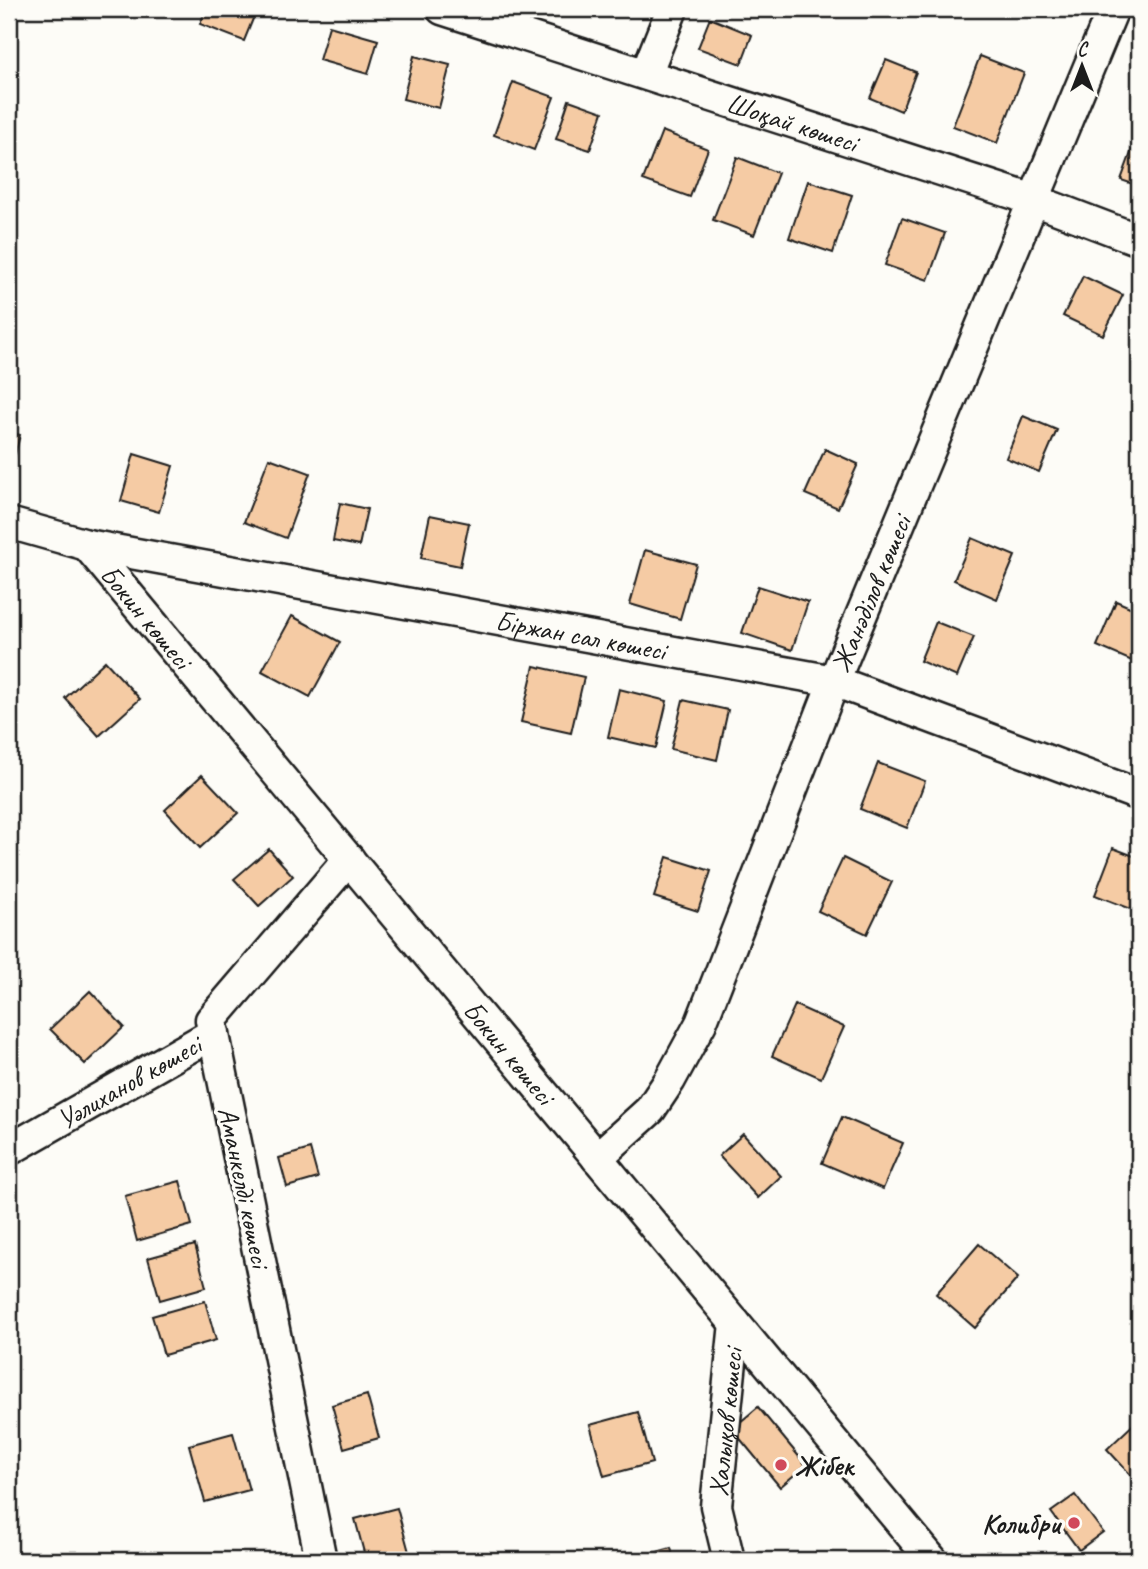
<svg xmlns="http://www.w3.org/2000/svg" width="1148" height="1569" font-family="Caveat,sans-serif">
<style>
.building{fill:#f5cba4;stroke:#1c1c1c;stroke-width:2}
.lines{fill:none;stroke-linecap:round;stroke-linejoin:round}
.street-casing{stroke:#1c1c1c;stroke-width:35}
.street{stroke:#fdfcf7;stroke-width:30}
.poi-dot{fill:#d1495b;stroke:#fdfcf7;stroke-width:2.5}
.labels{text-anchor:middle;stroke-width:7;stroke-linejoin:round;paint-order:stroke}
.street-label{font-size:28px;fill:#1c1c1c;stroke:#fdfcf7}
.poi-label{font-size:28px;font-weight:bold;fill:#1c1c1c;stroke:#fdfcf7;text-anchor:start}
</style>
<rect width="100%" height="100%" fill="#fdfcf7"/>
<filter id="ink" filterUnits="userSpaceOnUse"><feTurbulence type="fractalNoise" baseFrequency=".0143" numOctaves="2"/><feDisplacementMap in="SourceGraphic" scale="14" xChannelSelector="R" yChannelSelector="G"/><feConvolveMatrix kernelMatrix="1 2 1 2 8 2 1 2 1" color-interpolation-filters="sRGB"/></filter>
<g filter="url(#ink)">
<g class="building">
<polygon points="206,9 257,9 244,41 200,24"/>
<polygon points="710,18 752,35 741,64 698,48"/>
<polygon points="329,26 378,40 368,74 319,60"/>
<polygon points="414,56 450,65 439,108 403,99"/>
<polygon points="980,56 1024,73 997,143 953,126"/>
<polygon points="886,60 916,72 901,111 870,98"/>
<polygon points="513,82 554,97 534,150 494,135"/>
<polygon points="569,100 603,112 590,150 556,139"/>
<polygon points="662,131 708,149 690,197 643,180"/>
<polygon points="1132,150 1139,153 1139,186 1121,180"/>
<polygon points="737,157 778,173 754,235 713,220"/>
<polygon points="808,181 852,195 833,253 789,238"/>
<polygon points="902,218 945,233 928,280 885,265"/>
<polygon points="1083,276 1123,295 1103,335 1063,316"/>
<polygon points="1023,416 1057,430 1039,472 1006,458"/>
<polygon points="9,432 20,435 9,479"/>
<polygon points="825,449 858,464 838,508 805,494"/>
<polygon points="134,454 173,466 159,512 121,501"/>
<polygon points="269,458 310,473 286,538 244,522"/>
<polygon points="340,503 367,509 359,546 333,541"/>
<polygon points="430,515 469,523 460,566 421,558"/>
<polygon points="972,538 1015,556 997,599 954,580"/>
<polygon points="645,550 696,564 680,619 630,604"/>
<polygon points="758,586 808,602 792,650 742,633"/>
<polygon points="1116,601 1139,611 1139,664 1097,646"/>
<polygon points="292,616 340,642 310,697 262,671"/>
<polygon points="936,622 974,637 957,677 920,661"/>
<polygon points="105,661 140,699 99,736 65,698"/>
<polygon points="534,666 584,677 571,733 521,722"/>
<polygon points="619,689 667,701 656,748 608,737"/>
<polygon points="683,700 728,710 717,760 671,749"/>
<polygon points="878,763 925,781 907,828 860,809"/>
<polygon points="202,775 238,813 200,848 165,810"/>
<polygon points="1113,848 1139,858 1139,912 1095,895"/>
<polygon points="269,849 293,876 259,906 234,879"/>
<polygon points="667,857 711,871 698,911 654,897"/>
<polygon points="843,858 892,882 867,934 818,911"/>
<polygon points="90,991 124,1027 85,1064 50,1029"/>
<polygon points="795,1005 844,1027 821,1078 772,1056"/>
<polygon points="842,1117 903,1143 883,1189 822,1163"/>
<polygon points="743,1134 781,1176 758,1198 719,1156"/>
<polygon points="310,1149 318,1178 287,1187 279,1158"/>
<polygon points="180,1181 192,1225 137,1241 125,1196"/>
<polygon points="979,1244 1018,1278 975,1328 936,1294"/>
<polygon points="195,1245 206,1287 160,1300 148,1258"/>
<polygon points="205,1301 216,1340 164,1355 152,1316"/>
<polygon points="367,1395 379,1438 344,1448 332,1405"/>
<polygon points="758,1407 806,1465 780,1487 732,1429"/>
<polygon points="638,1412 652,1463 604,1476 590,1425"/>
<polygon points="1139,1419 1139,1484 1107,1449"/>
<polygon points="233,1433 249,1490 205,1502 189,1445"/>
<polygon points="1075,1495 1103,1532 1079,1550 1051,1512"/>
<polygon points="397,1508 409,1552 381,1560 366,1560 355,1519"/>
<polygon points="671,1548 674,1560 639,1560 639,1557"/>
</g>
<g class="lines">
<g class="street-casing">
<g id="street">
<path id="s1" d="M 442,9 L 1034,200 L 1139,240"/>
<polyline points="646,74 672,9"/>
<path id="s2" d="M 9,523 L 87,545 L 834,681 L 1139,795"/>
<path id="s3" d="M 87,545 L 932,1560"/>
<path id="s4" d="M 9,1150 L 214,1033"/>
<path id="s5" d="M 597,1158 L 650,1110 L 670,1080 L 701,1023 L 834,681 L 1113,9"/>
<polyline points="321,1560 211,1020 349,859"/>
<path id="s6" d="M 729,1560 L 716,1506 L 735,1323"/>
</g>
</g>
<use href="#street" class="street"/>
</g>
</g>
<g class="poi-dot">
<circle cx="781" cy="1465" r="7"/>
<circle cx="1074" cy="1523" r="7"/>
</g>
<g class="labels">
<g class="street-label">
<text dy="10" stroke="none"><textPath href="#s1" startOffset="368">Шоқай көшесі</textPath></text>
<text dy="10" stroke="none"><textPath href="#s5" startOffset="634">Жанәділов көшесі</textPath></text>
<text dy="10" stroke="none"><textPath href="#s3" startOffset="93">Бокин көшесі</textPath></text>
<text dy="10" stroke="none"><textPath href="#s2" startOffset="583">Біржан сал көшесі</textPath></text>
<text dy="10" stroke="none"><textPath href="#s3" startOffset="660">Бокин көшесі</textPath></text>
<text dy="10" stroke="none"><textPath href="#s4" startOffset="138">Уәлиханов көшесі</textPath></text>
<text transform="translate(245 1187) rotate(78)" y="10">Аманкелді көшесі</text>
<text dy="10" stroke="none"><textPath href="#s6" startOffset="140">Халықов көшесі</textPath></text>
</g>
<g class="poi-label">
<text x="795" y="1475">Жібек</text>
<text x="1060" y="1533" text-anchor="end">Колибри</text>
</g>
</g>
<rect width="1148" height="1569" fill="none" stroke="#fdfcf7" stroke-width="35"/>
<rect x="18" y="18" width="1113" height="1534" fill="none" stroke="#1c1c1c" stroke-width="2.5" filter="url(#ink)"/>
<g transform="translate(1082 66)" stroke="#fdfcf7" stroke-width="5" paint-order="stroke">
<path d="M0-5L12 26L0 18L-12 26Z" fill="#1c1c1c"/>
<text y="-10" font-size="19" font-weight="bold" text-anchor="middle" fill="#1c1c1c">С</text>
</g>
</svg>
